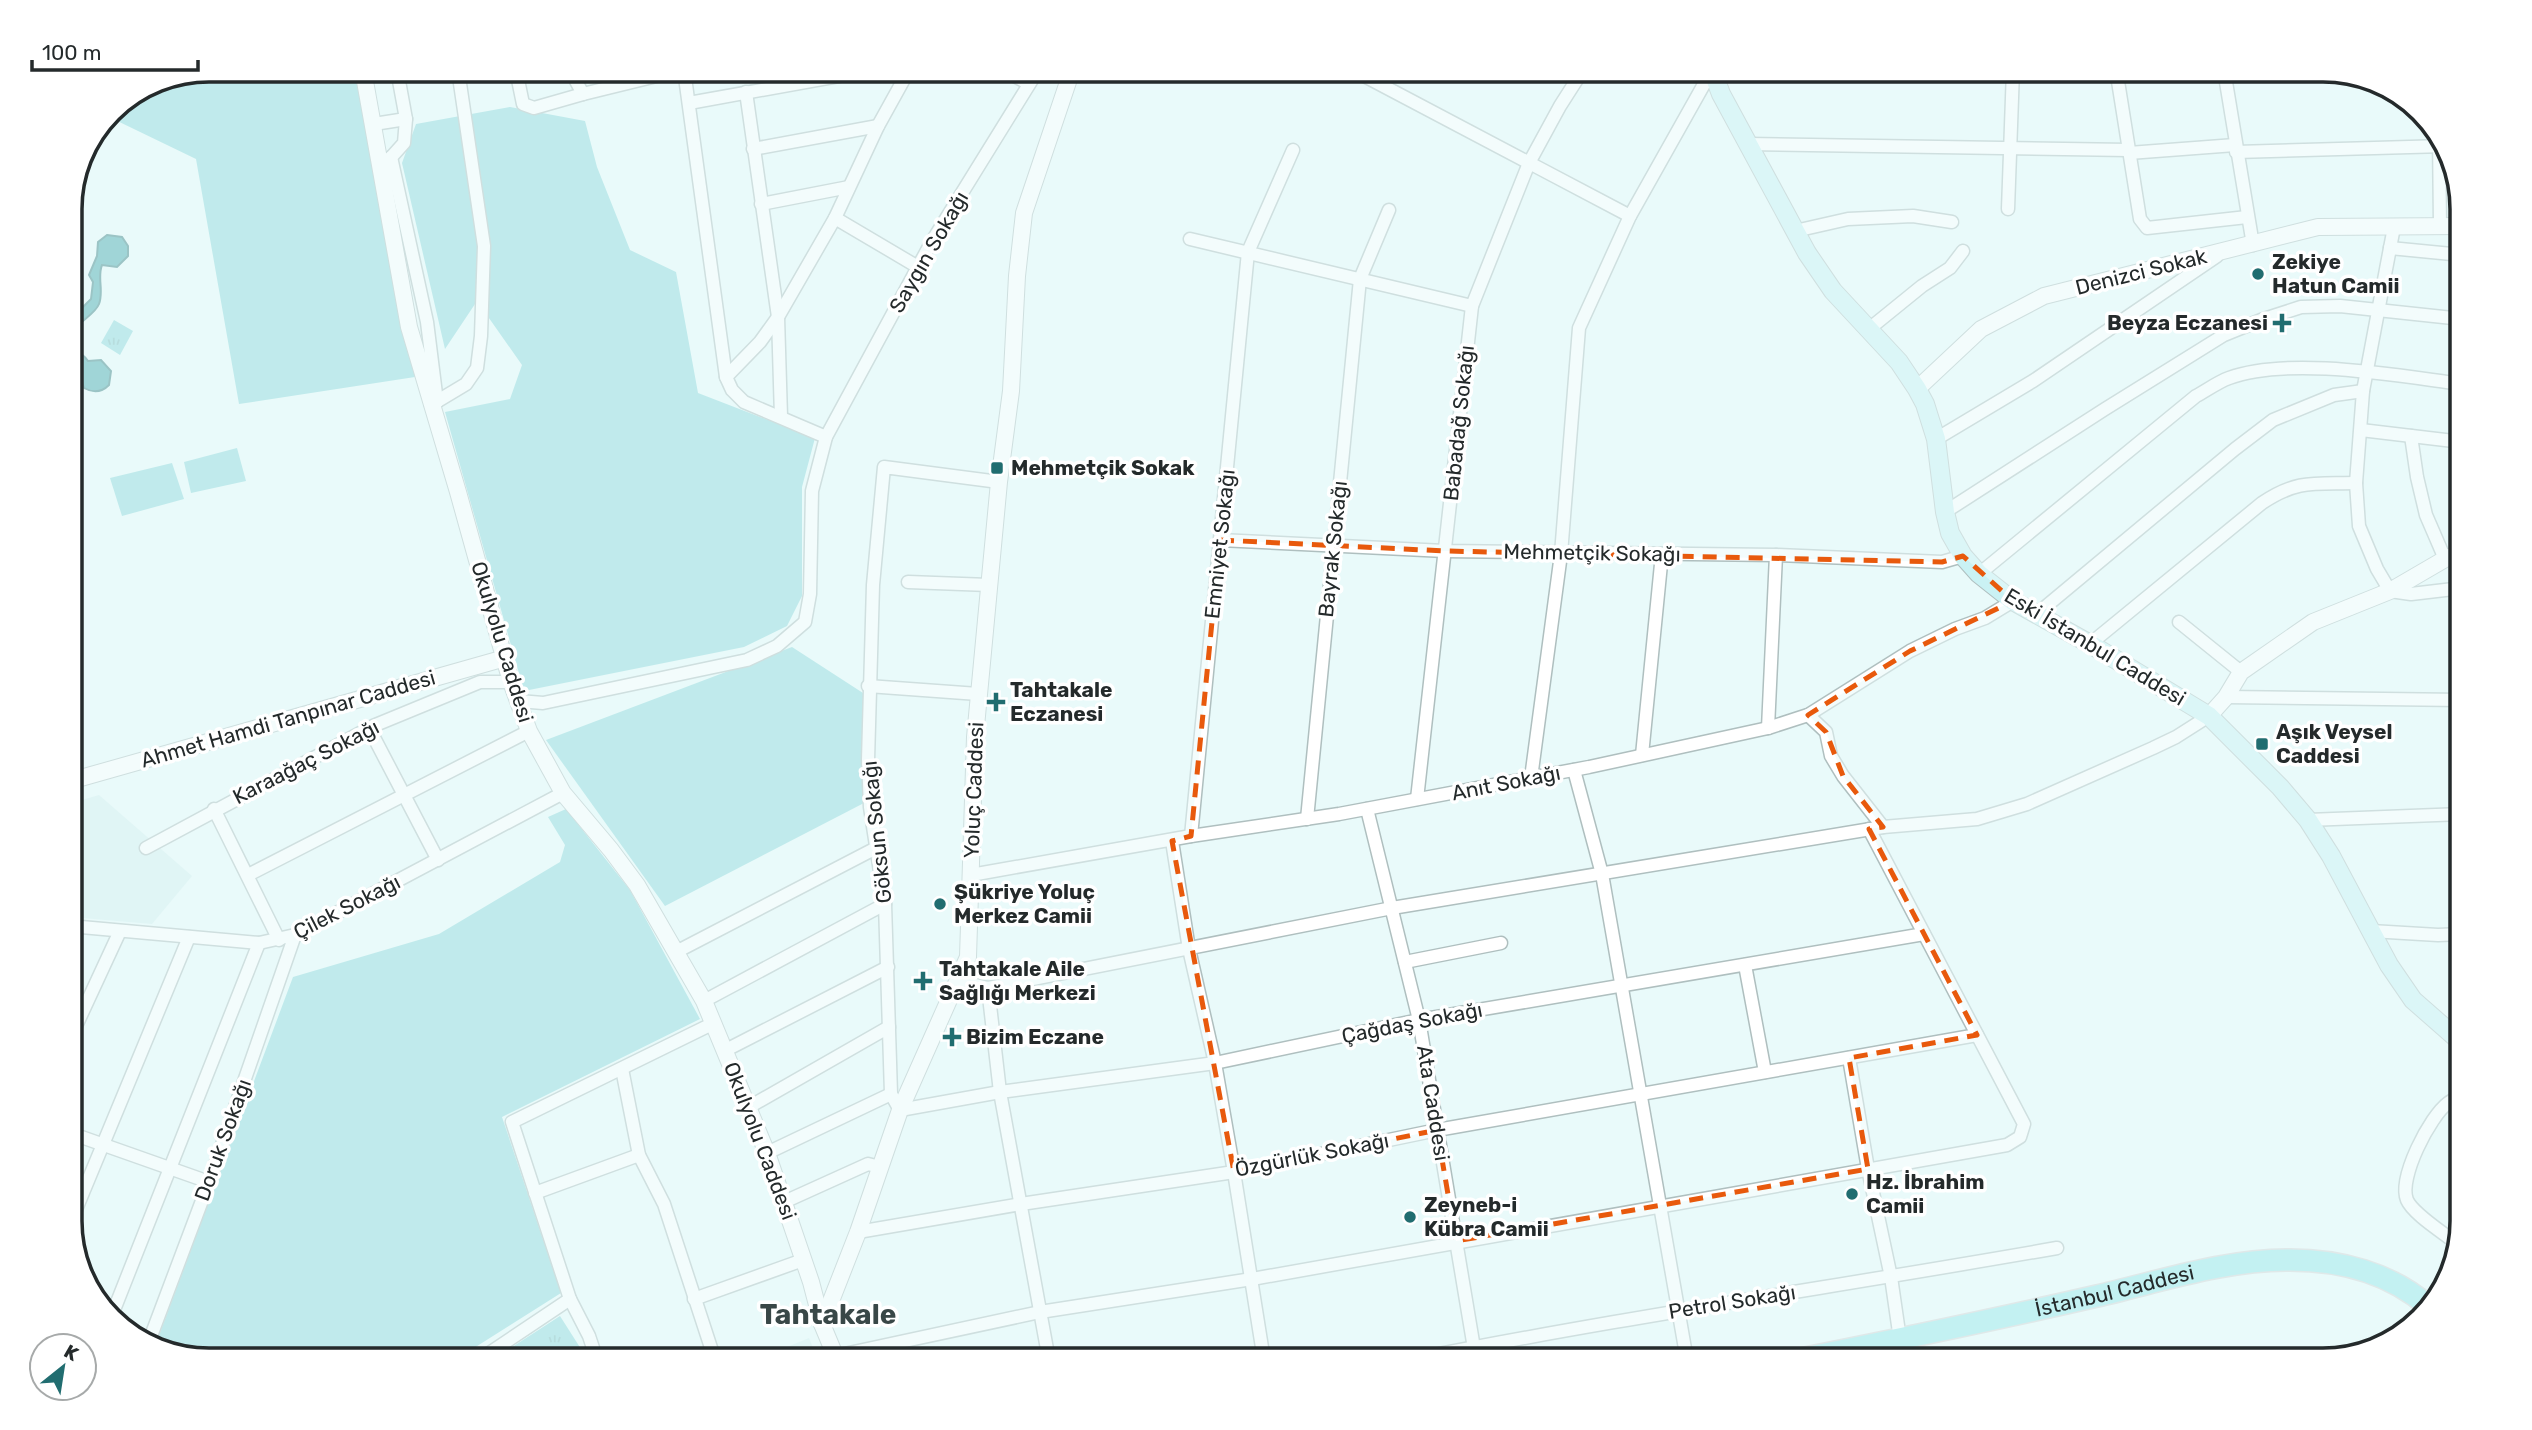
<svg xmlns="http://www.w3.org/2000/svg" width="2532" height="1430" font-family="Rubik,sans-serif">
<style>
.built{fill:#d5f0f0}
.grass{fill:#8ed8db}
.park{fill:url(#park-tufts)}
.water{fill:#48a9ad;stroke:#3d8386;stroke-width:2}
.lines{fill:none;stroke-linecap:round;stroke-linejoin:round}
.minor-casing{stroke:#afbfbf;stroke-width:15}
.tertiary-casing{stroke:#afbfbf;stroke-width:18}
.secondary-casing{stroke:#afbfbf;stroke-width:20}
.primary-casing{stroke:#d3d4d5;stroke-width:24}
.minor{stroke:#fff;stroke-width:12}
.tertiary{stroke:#fff;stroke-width:16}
.secondary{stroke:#caf2f4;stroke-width:18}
.primary{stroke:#96e6e9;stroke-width:21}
.marked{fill:none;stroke:#e8590c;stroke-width:5;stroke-dasharray:14 9;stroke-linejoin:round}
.poi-dot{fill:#216d70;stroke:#fff;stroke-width:2.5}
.labels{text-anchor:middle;stroke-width:7;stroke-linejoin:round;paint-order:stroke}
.street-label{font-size:21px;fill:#242a2b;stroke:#fff}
.poi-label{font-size:21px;font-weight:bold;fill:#242a2b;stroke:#fff;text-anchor:start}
.district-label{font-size:28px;font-weight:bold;fill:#394747;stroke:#fff}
.rim{fill:none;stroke:#242a2b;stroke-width:3.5}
</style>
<defs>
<pattern id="park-tufts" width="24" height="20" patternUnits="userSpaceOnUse" patternTransform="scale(1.75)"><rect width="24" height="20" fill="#8ed8db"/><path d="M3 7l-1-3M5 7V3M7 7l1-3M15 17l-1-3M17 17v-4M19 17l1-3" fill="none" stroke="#7ababc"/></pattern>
</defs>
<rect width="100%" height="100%" fill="#e9fafa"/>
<g class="built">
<polygon points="99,795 192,876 152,924 70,917 70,807 75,802"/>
<polygon points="809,1338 818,1360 755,1360"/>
</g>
<g class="grass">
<polygon points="209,70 354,70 415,377 239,404 196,159 107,116 111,110 156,80"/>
<polygon points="510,107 585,121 597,167 630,250 676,272 698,393 815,438 802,487 802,596 787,626 744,647 524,691 445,412 510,399 522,365 477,301 445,349 402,163 416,124"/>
<polygon points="237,448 246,481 191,493 184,462"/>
<polygon points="172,463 184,499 122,516 110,478"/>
<polygon points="792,647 863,693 864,803 665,906 546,740"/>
<polygon points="566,809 630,890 700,1019 502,1117 561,1293 455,1360 209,1360 155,1346 293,977 439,934 560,862 565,845 548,817"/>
</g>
<g class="park">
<polygon points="114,320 133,331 120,355 101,343"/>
<polygon points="560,1316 588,1360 492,1360"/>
</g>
<path class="water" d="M 107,235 L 122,237 L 128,246 L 128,256 L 117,267 L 102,265 C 97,277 104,291 99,304 C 93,320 58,328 76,349 C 80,354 84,355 88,361 L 101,360 L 111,371 L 109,385 C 101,393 93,393 84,388 L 79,373 L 70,372 L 70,320 L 91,299 L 93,282 L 89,275 L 97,256 L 98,242 Z"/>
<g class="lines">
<g class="minor-casing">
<g id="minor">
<polyline points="516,70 523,104 534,108 583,94 681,70"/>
<polyline points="570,70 583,94"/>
<polyline points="684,70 726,377 732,390 744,402 826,437"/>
<polyline points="1004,70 1029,84"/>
<polyline points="1353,70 1630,216"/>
<polyline points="1727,70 2013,74 2333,73"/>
<polyline points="2224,70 2253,245"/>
<polyline points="2117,75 2140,219 2147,228 2247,217"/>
<polyline points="746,92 778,317 781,417"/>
<polyline points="689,103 872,70"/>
<polyline points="374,124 406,119"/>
<polyline points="2439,135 2440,226"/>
<polyline points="1747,144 2129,150"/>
<polyline points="753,149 878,126"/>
<polyline points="2236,152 2445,146"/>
<polyline points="2129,153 2235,145"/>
<polyline points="391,157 427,322 437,402"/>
<polyline points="386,163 404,143 406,119 397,70"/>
<polyline points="761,204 849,187"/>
<polyline points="2008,209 2013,70"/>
<polyline points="835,218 918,267"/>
<polyline points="2394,227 2363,391 2356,483 2359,526 2377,569 2390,591 2411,594 2462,588"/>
<polyline points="1795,231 1848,219 1913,216 1952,222"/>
<polyline points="1190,239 1472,306"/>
<polyline points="2390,248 2462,255"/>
<polyline points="1869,329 1922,286 1950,268 1963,251"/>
<polyline points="726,377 760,342 778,317 835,218 878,126 909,70"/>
<polyline points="431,405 466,384 477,368 481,336 484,246 458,70"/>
<polyline points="2361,430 2462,442"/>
<polyline points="2411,436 2417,477 2426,515 2445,559"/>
<polyline points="1936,439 2033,381 2217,256"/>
<polyline points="999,482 884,467 873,585 868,760 870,807 885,904 891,1094 900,1110 1000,1092 1215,1063 1419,1020 1924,934"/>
<polyline points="1945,512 2105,409 2224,335 2261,320 2301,307 2340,306 2462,319"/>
<polyline points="1220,540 1445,551 1776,555 1942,562 1963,556"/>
<path d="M 1979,574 L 2196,396 C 2207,390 2218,382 2229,378 C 2290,356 2398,376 2462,384"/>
<polyline points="908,582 989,585"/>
<polyline points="2038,613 2235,449 2273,420 2334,395 2363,391"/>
<polyline points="2179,622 2241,672"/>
<path d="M 2090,644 L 2262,503 C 2298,479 2315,484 2356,483"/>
<polyline points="868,686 978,694"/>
<polyline points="2226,697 2462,700"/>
<polyline points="519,701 543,703 747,660 777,646 805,622 810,594 812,491 826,437 931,243 1038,70"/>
<polyline points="1808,715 1826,732 1831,756 1843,776 1883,827"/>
<polyline points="369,728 438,860"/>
<polyline points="1768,728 1776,555"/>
<polyline points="1642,755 1662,554"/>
<polyline points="1574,770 1602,874 1687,1360"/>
<polyline points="1531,778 1561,554 1579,328 1630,216 1712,70"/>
<polyline points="1417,799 1472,306 1529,163 1560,106 1583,70"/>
<polyline points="214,809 279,940"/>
<polyline points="1367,809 1419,1020 1476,1360"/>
<polyline points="1307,819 1360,279 1389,210"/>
<polyline points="2308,820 2462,814"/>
<polyline points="1191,836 1248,252 1293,150"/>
<polyline points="1172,841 1189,949 1215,1063 1234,1172 1264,1360"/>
<polyline points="146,848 373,726 480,682 511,682"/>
<polyline points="248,875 529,731"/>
<polyline points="971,875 1191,836 1339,814 1589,767 1768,728 1808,715 1910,651 1955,629 1985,618 2013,601"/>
<polyline points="70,926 259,943 295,935 563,793"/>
<polyline points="2371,931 2438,935 2462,934"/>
<polyline points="676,952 878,847"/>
<polyline points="1405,962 1501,943"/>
<polyline points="1745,965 1765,1072"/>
<polyline points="959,981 988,988 1392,908 1883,827 1977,819 2027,804 2153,748 2176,737 2209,716"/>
<polyline points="988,988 1000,1092 1049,1360"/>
<polyline points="704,1001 885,904"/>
<polyline points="70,1039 120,931"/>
<polyline points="726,1050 888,967"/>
<polyline points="1849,1058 1868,1169 1891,1277 1903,1360"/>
<polyline points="622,1069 639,1155 664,1204 715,1360"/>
<polyline points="749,1107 889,1027"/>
<polyline points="70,1133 209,1182"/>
<polyline points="767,1153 891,1094"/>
<polyline points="535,1193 639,1155"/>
<polyline points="784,1202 868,1164 880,1167"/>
<polyline points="70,1224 189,937"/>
<polyline points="858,1232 1021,1204 1234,1172 1437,1130 1977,1035"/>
<path d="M 2456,1243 C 2444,1233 2413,1214 2407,1200 C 2398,1178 2430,1116 2448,1103 C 2452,1100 2457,1098 2462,1095"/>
<polyline points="694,1299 803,1260"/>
<polyline points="112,1315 259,943"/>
<polyline points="148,1344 209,1182 295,935"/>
<polyline points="835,1356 1040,1312 1252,1279 2007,1145 2020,1137 2024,1124 1869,829"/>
<polyline points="479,1360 570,1299"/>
<polyline points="597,1360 589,1336 570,1299 512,1122 714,1023"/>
<path d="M 1409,1360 C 1624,1317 1841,1286 2057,1248"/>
</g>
</g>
<g class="tertiary-casing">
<g id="tertiary">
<polyline points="363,70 409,327 458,492 511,682 529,731 563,793 611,850 637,885 704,1001 767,1153 811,1282 822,1324 837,1360"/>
<polyline points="1917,389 1981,329 2044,296 2318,227 2462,226"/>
<polyline points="2209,716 2226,697 2241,672 2313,622 2390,591 2445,559 2462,552"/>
<polyline points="70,781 505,658"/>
<polyline points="822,1324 858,1232 900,1110 968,957 975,737 999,482 1011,391 1017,276 1024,213 1072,70"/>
</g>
</g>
<g class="secondary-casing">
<polyline id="secondary" points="1712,70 1721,94 1807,253 1833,291 1899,362 1917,389 1925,404 1936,439 1945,512 1950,533 1963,556 1979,574 2013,601 2090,644 2209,716 2280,787 2308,820 2331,856 2389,965 2413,1000 2462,1043"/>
</g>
<g class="primary-casing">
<g id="primary">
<path id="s1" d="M 1795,1360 C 1896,1340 1997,1319 2097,1296 C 2158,1282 2227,1259 2290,1260 C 2340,1260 2390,1273 2428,1306"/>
</g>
</g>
<use href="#minor" class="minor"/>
<use href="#tertiary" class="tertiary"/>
<use href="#secondary" class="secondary"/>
<use href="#primary" class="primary"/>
</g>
<path d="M0 0H2532V1430H0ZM 1220,540 L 1445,551 L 1942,562 L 1963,556 L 2013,601 L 1910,651 L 1808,715 L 1826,732 L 1843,776 L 1883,827 L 1869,829 L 1977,1035 L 1849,1058 L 1868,1169 L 1456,1241 L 1437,1130 L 1234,1172 L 1172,841 L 1191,836 Z" fill="#e9fafa" fill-opacity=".55" fill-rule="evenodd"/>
<path class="marked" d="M 1220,540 L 1445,551 L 1942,562 L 1963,556 L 2013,601 L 1910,651 L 1808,715 L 1826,732 L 1843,776 L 1883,827 L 1869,829 L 1977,1035 L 1849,1058 L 1868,1169 L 1456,1241 L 1437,1130 L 1234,1172 L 1172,841 L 1191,836 Z"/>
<g class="poi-dot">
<circle cx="2258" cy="274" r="7"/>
<path d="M2278.5 312.5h7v7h7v7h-7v7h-7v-7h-7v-7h7z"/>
<rect x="990" y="461" width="14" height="14" rx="3.5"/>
<path d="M992.5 691.5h7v7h7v7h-7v7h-7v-7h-7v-7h7z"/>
<rect x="2255" y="737" width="14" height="14" rx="3.5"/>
<circle cx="940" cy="904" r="7"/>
<path d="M919.5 970.5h7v7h7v7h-7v7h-7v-7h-7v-7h7z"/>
<path d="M948.5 1026.5h7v7h7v7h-7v7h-7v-7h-7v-7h7z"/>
<circle cx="1852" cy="1194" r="7"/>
<circle cx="1410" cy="1217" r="7"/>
</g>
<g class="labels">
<g class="street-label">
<text transform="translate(929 252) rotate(-60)" y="7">Saygın Sokağı</text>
<text transform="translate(2141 272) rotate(-14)" y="7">Denizci Sokak</text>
<text transform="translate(1459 423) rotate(-84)" y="7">Babadağ Sokağı</text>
<text transform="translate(1220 544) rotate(-84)" y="7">Emniyet Sokağı</text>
<text transform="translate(1333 549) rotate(-84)" y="7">Bayrak Sokağı</text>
<text transform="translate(1592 553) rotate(1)" y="7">Mehmetçik Sokağı</text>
<text transform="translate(502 642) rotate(73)" y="7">Okulyolu Caddesi</text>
<text transform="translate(2095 647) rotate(31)" y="7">Eski İstanbul Caddesi</text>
<text transform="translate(288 719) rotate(-16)" y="7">Ahmet Hamdi Tanpınar Caddesi</text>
<text transform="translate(306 762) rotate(-27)" y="7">Karaağaç Sokağı</text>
<text transform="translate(1506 783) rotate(-11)" y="7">Anıt Sokağı</text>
<text transform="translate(974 790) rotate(-88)" y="7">Yoluç Caddesi</text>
<text transform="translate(877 832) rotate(-96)" y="7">Göksun Sokağı</text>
<text transform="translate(347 907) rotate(-27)" y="7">Çilek Sokağı</text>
<text transform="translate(1412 1023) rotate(-11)" y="7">Çağdaş Sokağı</text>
<text transform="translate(1433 1103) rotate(81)" y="7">Ata Caddesi</text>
<text transform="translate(223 1140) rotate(-70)" y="7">Doruk Sokağı</text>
<text transform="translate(760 1141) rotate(69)" y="7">Okulyolu Caddesi</text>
<text transform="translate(1312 1155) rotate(-11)" y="7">Özgürlük Sokağı</text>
<text dy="7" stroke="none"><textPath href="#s1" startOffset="327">İstanbul Caddesi</textPath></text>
<text transform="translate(1732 1302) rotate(-9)" y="7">Petrol Sokağı</text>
</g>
<g class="poi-label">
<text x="2272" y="269">Zekiye<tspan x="2272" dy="24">Hatun Camii</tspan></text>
<text x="2268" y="330" text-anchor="end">Beyza Eczanesi</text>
<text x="1011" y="475">Mehmetçik Sokak</text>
<text x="1010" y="697">Tahtakale<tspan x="1010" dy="24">Eczanesi</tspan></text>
<text x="2276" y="739">Aşık Veysel<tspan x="2276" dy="24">Caddesi</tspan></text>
<text x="954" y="899">Şükriye Yoluç<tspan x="954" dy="24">Merkez Camii</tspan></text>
<text x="939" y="976">Tahtakale Aile<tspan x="939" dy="24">Sağlığı Merkezi</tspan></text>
<text x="966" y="1044">Bizim Eczane</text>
<text x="1866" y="1189">Hz. İbrahim<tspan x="1866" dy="24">Camii</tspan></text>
<text x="1424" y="1212">Zeyneb-i<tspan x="1424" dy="24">Kübra Camii</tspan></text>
</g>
<g class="district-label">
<text x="828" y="1324">Tahtakale</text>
</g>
</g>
<path d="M0 0H2532V1430H0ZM209 82H2323A127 127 0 0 1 2450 209V1221A127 127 0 0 1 2323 1348H209A127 127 0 0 1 82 1221V209A127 127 0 0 1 209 82Z" fill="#fff" fill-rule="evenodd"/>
<path class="rim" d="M209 82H2323A127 127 0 0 1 2450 209V1221A127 127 0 0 1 2323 1348H209A127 127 0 0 1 82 1221V209A127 127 0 0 1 209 82Z"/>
<g transform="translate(63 1367) rotate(30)"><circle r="33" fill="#ffffff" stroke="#a7aaaa" stroke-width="2"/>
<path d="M0-5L12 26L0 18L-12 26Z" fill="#216d70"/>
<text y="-10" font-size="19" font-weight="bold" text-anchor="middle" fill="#242a2b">K</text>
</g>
<path d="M32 60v10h166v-10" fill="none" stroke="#242a2b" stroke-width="3.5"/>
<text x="42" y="60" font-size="21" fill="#242a2b" stroke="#ffffff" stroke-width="5" paint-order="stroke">100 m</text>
</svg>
